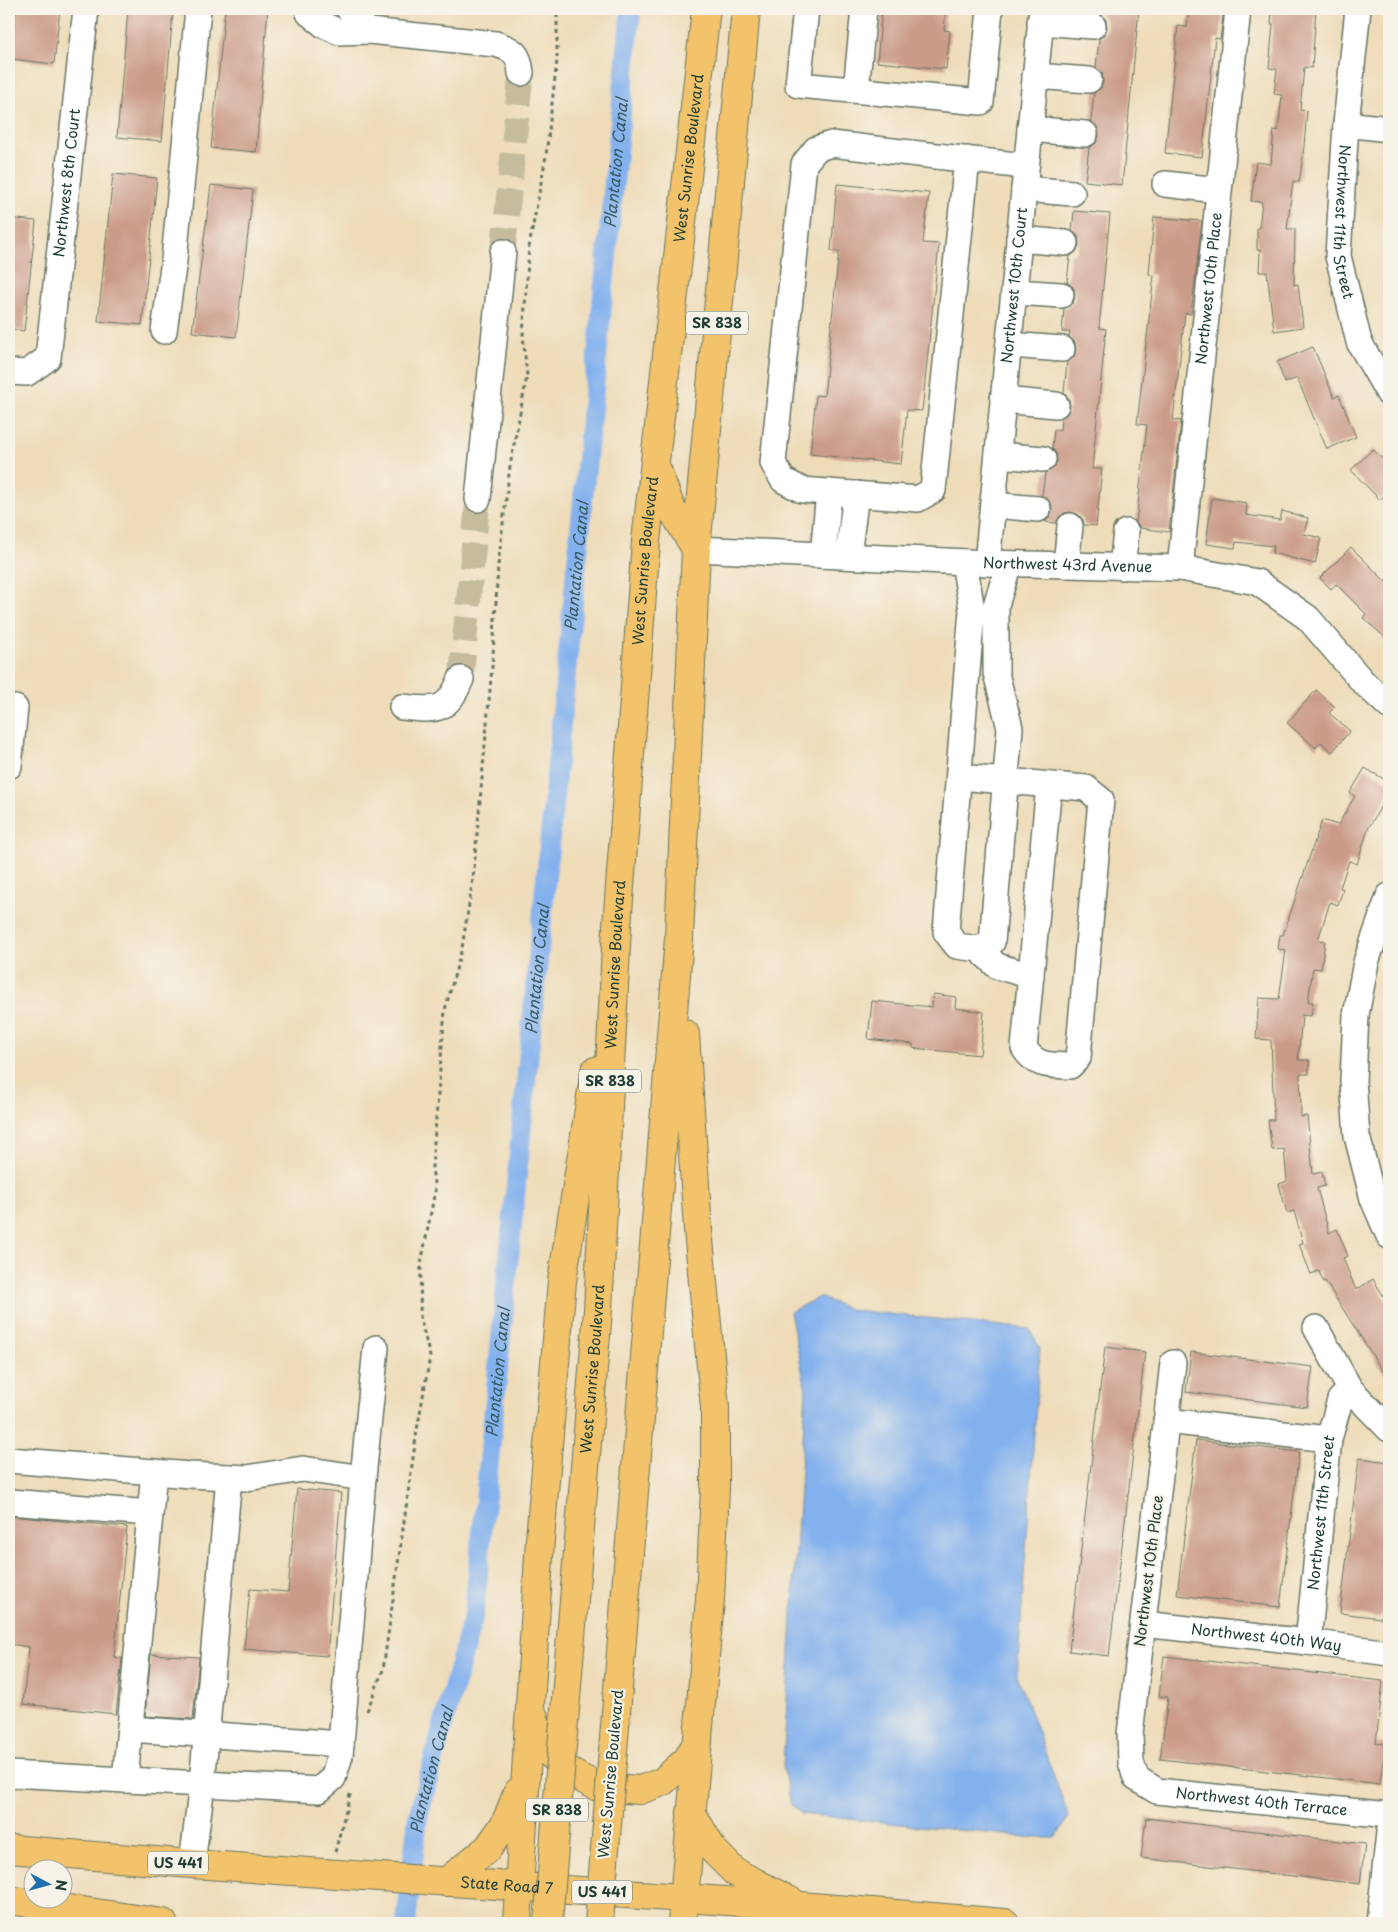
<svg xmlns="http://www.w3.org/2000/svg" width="1398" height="1932" font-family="'Playpen Sans',sans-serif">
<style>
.water{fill:#83b1ed;stroke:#517790}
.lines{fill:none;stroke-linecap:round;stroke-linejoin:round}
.canal{stroke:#83b1ed;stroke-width:20}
.building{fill:#cb9b89}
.minor-tunnel{stroke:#c5bc9e;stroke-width:25;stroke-dasharray:25 12;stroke-linecap:butt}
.minor-casing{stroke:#677563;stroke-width:28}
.major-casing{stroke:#677563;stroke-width:30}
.path{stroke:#677563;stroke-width:3;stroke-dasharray:4 4;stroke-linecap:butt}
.minor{stroke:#fff;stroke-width:25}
.major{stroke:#f2c36a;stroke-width:28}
.major-bridge-casing{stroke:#677563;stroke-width:30;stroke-linecap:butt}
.major-bridge{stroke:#f2c36a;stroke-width:28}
.labels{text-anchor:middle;stroke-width:4.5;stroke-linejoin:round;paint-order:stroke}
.shield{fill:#f7f3e8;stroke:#60746a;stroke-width:1}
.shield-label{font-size:14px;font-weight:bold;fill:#1f3d34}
.street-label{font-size:15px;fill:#1f3d34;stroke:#f7f3e8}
.water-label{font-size:16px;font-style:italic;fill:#385a62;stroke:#f7f3e8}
</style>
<rect width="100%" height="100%" fill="#f7f3e8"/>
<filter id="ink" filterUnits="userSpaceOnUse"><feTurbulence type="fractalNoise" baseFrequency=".02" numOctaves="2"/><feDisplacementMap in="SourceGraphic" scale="10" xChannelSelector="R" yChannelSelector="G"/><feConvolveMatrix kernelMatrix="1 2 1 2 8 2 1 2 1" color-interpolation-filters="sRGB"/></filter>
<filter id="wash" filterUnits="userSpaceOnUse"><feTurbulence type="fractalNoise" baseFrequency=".0096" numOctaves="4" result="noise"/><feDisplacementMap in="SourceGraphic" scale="20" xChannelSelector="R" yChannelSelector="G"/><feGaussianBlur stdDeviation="1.12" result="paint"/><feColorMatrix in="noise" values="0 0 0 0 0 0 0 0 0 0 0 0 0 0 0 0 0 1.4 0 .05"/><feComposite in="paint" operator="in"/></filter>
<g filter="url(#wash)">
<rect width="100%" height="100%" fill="#eedcb9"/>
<polygon class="water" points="819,1297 852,1310 1030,1329 1040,1349 1017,1676 1069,1817 1055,1838 1035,1838 802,1814 791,1805 783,1766 806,1389 790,1312"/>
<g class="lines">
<path class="canal" id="s1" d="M 406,1923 L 418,1816 L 474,1614 L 631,9"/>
</g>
<g id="blocks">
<g class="building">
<polygon points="16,9 60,9 54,64 11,59"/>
<polygon points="128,9 173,12 162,141 117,137"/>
<polygon points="225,9 268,9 256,152 211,148"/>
<polygon points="882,9 946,9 944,30 950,31 946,69 877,62"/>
<polygon points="1102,9 1139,9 1122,185 1085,181 1089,148 1096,143 1099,136 1098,128 1091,121 1094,93 1101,88 1103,82 1102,73 1096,68 1099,39 1105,34 1107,28 1106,20 1101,14"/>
<polygon points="1189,9 1224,9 1220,39 1215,38 1202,157 1165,153 1178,26 1187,27"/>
<polygon points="1272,9 1316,9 1312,68 1304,67 1300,110 1307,111 1303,157 1299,182 1293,181 1287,229 1295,229 1294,285 1298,284 1303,327 1274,331 1267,272 1259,272 1260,250 1257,250 1257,228 1259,228 1262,202 1251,201 1256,162 1271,164 1274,130 1278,131 1282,95 1274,94 1277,69 1269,68 1273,24 1271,24"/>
<polygon points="113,174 157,178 142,325 98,321"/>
<polygon points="837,184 929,193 923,243 939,244 922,411 907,410 901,464 810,454 816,395 824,396 839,251 831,251"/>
<polygon points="211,185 253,190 236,337 192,332"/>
<polygon points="1074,211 1110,214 1099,328 1106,329 1092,469 1102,469 1096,526 1084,525 1083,520 1079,515 1071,512 1064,513 1059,517 1056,523 1045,522 1050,517 1052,510 1051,503 1042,496 1045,473 1054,468 1057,461 1056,453 1052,448 1054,430 1060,430 1061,418 1067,414 1070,407 1069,399 1064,393 1067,362 1074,357 1076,350 1075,342 1069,337 1070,332 1062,332 1064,309 1073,303 1075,296 1074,288 1067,282 1070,256 1076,252 1079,245 1078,236 1072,231"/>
<polygon points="1154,217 1202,221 1191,314 1185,313 1173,420 1181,421 1169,532 1140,528 1136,522 1147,425 1137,424 1154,275 1149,274"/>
<polygon points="9,218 36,221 24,331 9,329"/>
<polygon points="1313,347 1334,397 1339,395 1356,437 1327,449 1297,378 1285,383 1277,362"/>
<polygon points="1373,449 1389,466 1389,490 1380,500 1351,470"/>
<polygon points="1212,498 1247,503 1246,515 1280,520 1282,511 1308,518 1304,534 1321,538 1315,564 1272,553 1274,546 1236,542 1235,548 1206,544"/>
<polygon points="1351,547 1389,585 1389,641 1363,618 1366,614 1336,584 1331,589 1320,578"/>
<polygon points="1316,690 1335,707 1329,713 1350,731 1332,752 1321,742 1316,748 1287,723"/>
<polygon points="1365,768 1389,782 1389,792 1368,829 1357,864 1349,861 1340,888 1343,889 1338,905 1330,902 1318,940 1325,941 1321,969 1313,968 1308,1002 1313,1002 1311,1016 1302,1015 1298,1060 1309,1060 1309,1074 1300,1074 1301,1117 1307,1116 1313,1174 1322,1172 1325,1186 1317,1188 1329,1233 1337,1229 1348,1256 1343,1258 1356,1290 1373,1279 1389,1305 1389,1381 1325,1281 1323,1282 1319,1271 1311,1274 1299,1244 1303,1243 1294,1211 1287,1213 1279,1184 1287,1181 1284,1149 1272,1150 1268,1120 1274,1120 1271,1040 1256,1039 1259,998 1279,999 1286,950 1278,949 1280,935 1283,935 1322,820 1338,825 1355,796 1350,793"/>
<polygon points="933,994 956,997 955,1008 984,1012 980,1055 913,1048 913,1044 868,1039 872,1001 932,1007"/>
<polygon points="1105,1347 1145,1352 1109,1656 1069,1651"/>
<polygon points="1191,1352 1313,1367 1307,1407 1186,1392"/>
<polygon points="1196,1440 1299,1452 1280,1607 1177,1595"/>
<polygon points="1359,1458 1389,1462 1389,1549 1381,1618 1340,1613"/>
<polygon points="297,1489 341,1493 327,1656 244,1649 250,1589 288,1592"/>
<polygon points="9,1516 127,1527 114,1657 122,1658 116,1714 23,1704 29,1647 9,1644"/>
<polygon points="151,1654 199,1657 193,1719 145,1716"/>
<polygon points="1164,1656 1383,1681 1376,1743 1385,1744 1380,1784 1160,1759 1168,1697 1159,1696"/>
<polygon points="1146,1818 1365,1844 1360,1884 1141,1858"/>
</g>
</g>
</g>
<g filter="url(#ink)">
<use href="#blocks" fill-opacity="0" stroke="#677563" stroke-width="1"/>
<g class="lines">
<g class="minor-tunnel">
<polyline points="503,252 521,73"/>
<polyline points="461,679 478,499"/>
</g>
<g class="minor-casing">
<g id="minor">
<path d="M 308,9 L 309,13 L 324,25 L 339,32 L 369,31 L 496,44 C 514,50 519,53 521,73"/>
<polyline points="349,9 357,21 369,31"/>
<polyline points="806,9 798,85 981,102 990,9"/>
<path id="s2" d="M 1358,9 L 1346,124 L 1338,256 L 1359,342 L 1389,394"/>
<polyline points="1040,22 1093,26"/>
<polyline points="1035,76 1089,80"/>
<polyline points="856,90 864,9"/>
<polyline points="1346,124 1389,129"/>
<polyline points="1030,129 1085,134"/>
<polyline points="967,159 933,490 918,499 802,490 783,480 773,463 804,164 816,149 831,144 1007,164 1026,166"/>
<polyline points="1165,184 1218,190"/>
<polyline points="1024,189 1072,193"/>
<polyline points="1019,239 1065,243"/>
<polyline points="1014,292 1061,295"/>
<polyline points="164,331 174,260 198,9"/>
<polyline points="1009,345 1062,349"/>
<path id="s3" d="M 9,372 L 27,373 L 48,358 L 86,9"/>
<polyline points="1003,400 1056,405"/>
<polyline points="998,455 1043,459"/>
<polyline points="478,499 503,252"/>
<polyline points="993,505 1038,509"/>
<path id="s4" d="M 696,549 L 987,563 L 1180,568 L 1257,582 L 1308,618 L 1363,682 L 1389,706"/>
<polyline points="823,555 829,492"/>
<polyline points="848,556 856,494"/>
<polyline points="964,562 972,610 946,932 957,946 979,949 992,942 1010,728 996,673 996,605 1009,564"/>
<path id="s5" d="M 987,563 L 1042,9"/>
<polyline points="1066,565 1070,526"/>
<polyline points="1122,567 1126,532"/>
<path id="s6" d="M 1180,568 L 1238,9"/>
<path d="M 402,707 C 436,710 446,714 461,679"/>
<polyline points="9,708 15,708 9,766"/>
<path d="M 959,777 L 1086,788 L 1101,800 L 1078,1058 L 1070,1066 C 1050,1065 1036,1067 1024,1048 L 1049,785"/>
<polyline points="1389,896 1366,962 1356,1015 1353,1081 1357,1136 1373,1199 1389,1236"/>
<polyline points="979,949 997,966 1031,976"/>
<polyline points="1316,1328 1350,1389 1389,1429"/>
<path id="s7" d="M 1173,1363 L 1130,1734 L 1131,1762 L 1136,1778 L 1157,1791 L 1389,1815"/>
<polyline points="1166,1421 1329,1439"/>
<polyline points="9,1460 190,1475 247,1478 303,1469 363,1478 340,1756 333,1778 319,1790 9,1774"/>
<polyline points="363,1478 376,1348"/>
<polyline points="9,1502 150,1513"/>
<path id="s8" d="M 1143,1624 L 1308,1642 L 1389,1653"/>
<path id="s9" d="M 1308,1642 L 1329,1439 L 1340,1400 L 1350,1389"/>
<polyline points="130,1729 341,1744"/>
<polyline points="125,1780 154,1472"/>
<polyline points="192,1864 202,1784 229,1477"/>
<polyline points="1379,1923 1389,1833"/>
</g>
</g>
<g class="major-casing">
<g id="major">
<polyline points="657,470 671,508 696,549"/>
<path id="s10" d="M 566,1697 L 598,1310 L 617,926 L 646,541 L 706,9"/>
<polyline points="617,1701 679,938 696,549 746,9"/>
<polyline points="533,1715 544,1748 571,1773 598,1787 640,1790 662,1782 687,1760 698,1741"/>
<polyline points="691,1812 713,1850 735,1872 792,1902"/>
<path id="s11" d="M 9,1849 L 192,1864 L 800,1906 L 1005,1923"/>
<polyline points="446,1882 488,1848 505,1824 518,1792"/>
<polyline points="9,1900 163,1923"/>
<polyline points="517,1923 540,1539 562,1281 595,1071"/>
<polyline points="682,1923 710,1599 715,1488 715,1408 698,1230 685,1034"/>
</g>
</g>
<g class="path">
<polyline points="367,1711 383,1670 417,1430 430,1357 420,1317 421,1264 435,1191 432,1167 445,1010 462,948 473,879 493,656 498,565 510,466 527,376 523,335 529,247 546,156 557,60 557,9"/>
<polyline points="335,1852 351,1791"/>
</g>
<use href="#minor" class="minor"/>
<use href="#major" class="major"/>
<g class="major-bridge-casing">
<g id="major-bridge">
<polyline points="548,1923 566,1697"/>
<polyline points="599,1923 617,1701"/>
</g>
</g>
<use href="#major-bridge" class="major-bridge"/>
</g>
</g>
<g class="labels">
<g class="shield">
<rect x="686" y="311.5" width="62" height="23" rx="4"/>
<rect x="579" y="1069.5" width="62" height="23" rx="4"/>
<rect x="526" y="1798.5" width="62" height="23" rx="4"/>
<rect x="148" y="1851.5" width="60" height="23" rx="4"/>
<rect x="572" y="1880.5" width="60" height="23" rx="4"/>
</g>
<g class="shield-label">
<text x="717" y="328">SR 838</text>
<text x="610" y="1086">SR 838</text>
<text x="557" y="1815">SR 838</text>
<text x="178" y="1868">US 441</text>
<text x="602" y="1897">US 441</text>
</g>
<g class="street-label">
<text dy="5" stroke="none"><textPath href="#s10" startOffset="1544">West Sunrise Boulevard</textPath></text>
<text dy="5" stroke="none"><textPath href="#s3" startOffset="220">Northwest 8th Court</textPath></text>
<text dy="5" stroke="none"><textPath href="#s2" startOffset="214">Northwest 11th Street</textPath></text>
<text dy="5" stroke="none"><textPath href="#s5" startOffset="279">Northwest 10th Court</textPath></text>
<text dy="5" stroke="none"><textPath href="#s6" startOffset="281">Northwest 10th Place</textPath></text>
<text dy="5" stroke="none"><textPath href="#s10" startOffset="1139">West Sunrise Boulevard</textPath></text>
<text dy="5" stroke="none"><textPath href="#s4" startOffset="372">Northwest 43rd Avenue</textPath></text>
<text dy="5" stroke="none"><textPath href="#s10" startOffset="734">West Sunrise Boulevard</textPath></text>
<text dy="5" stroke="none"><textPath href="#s10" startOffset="329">West Sunrise Boulevard</textPath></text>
<text dy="5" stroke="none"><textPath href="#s9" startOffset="130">Northwest 11th Street</textPath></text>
<text transform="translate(1149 1571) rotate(-83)" y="5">Northwest 10th Place</text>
<text dy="5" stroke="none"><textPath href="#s8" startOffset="124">Northwest 40th Way</textPath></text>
<text transform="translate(611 1774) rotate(-85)" y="5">West Sunrise Boulevard</text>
<text dy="5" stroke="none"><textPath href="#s7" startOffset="548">Northwest 40th Terrace</textPath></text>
<text dy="5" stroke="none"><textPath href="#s11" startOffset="499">State Road 7</textPath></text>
</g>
<g class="water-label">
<text dy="6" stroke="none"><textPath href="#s1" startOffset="1775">Plantation Canal</textPath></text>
<text dy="6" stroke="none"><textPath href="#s1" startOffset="1370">Plantation Canal</textPath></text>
<text dy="6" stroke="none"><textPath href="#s1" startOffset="965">Plantation Canal</textPath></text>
<text dy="6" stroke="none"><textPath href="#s1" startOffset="560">Plantation Canal</textPath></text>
<text dy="6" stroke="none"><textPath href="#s1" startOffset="155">Plantation Canal</textPath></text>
</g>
</g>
<rect width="1398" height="1932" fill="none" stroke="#f7f3e8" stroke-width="30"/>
<g transform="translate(48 1884) rotate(96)"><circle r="24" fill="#f7f3e8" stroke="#a1aaa0"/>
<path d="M0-4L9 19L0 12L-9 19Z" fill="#1f6fb2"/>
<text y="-8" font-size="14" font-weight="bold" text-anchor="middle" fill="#1f3d34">N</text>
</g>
</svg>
